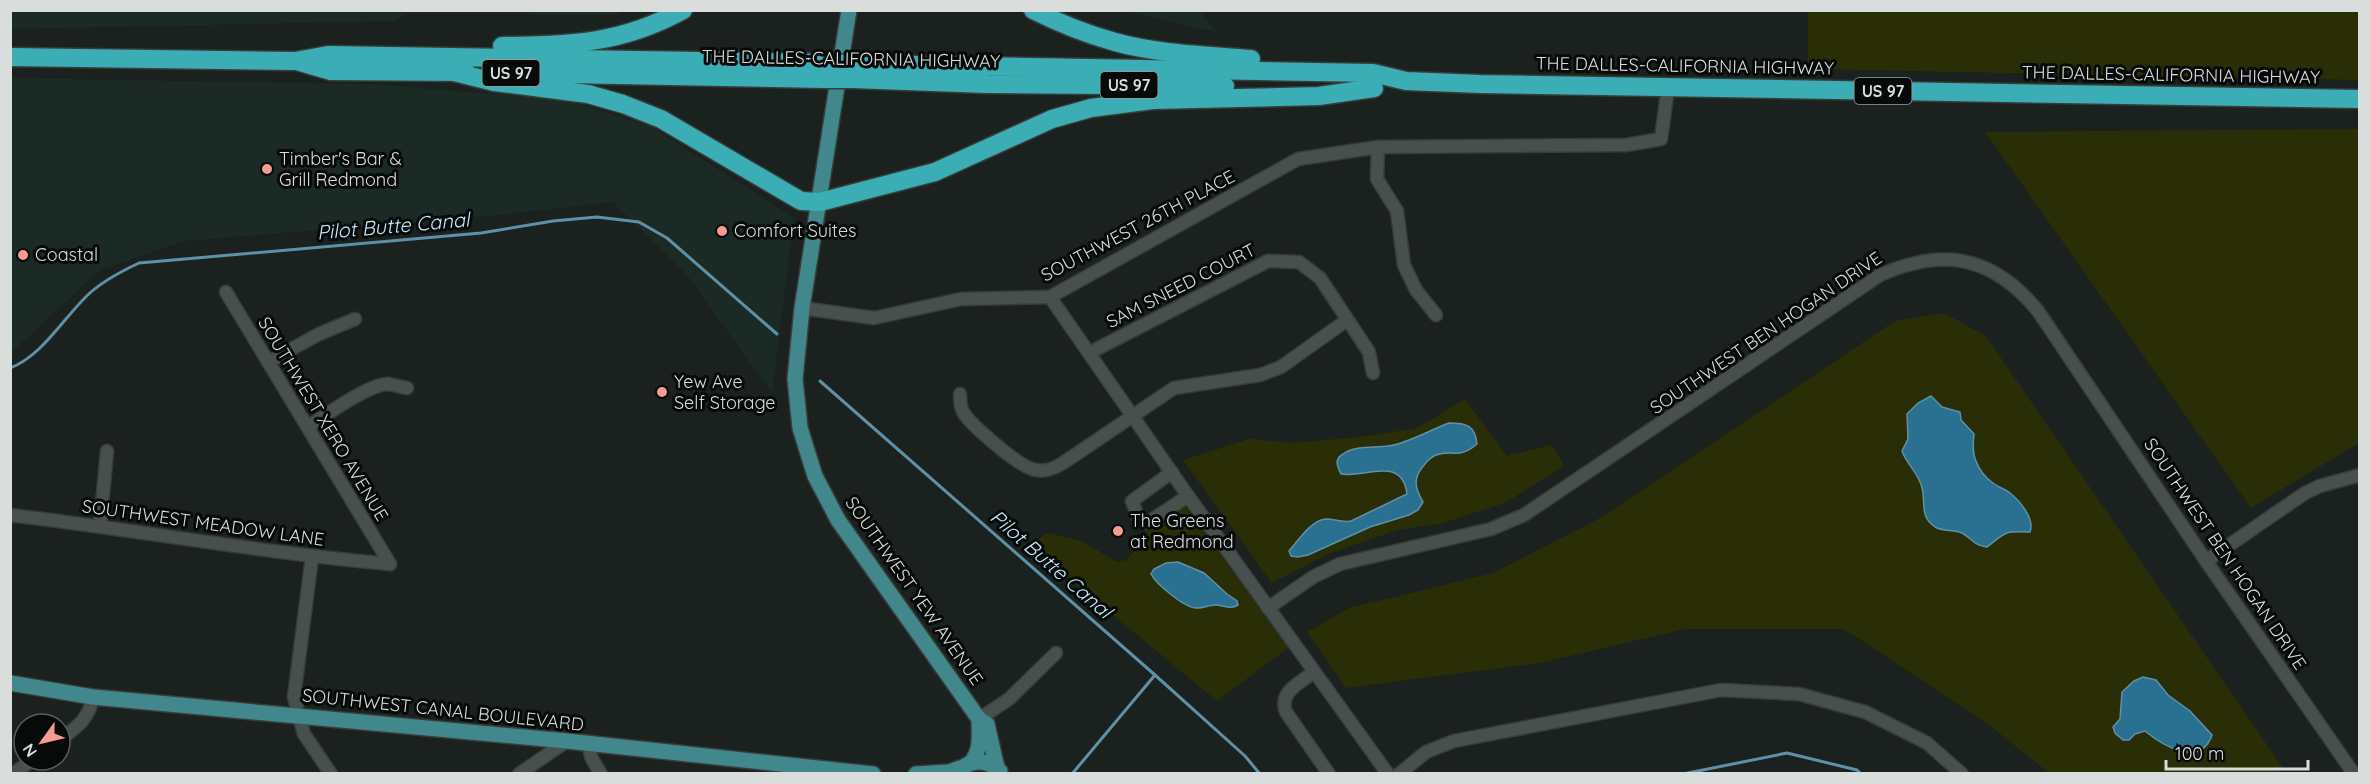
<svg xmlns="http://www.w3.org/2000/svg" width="2370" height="784" font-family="Quicksand,sans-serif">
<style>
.built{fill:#1b2a25}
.green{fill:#2a2e07}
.water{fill:#2a7191;stroke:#5e91a8;stroke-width:1.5}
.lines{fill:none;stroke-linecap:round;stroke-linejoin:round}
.stream{stroke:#5e91a8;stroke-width:3}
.minor-casing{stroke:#383d3b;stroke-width:15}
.major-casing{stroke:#383d3b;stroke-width:18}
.highway-casing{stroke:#383d3b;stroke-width:21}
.minor{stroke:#48504e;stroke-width:12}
.major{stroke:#40888c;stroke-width:15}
.highway{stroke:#3aadb5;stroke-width:18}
.highway-bridge-casing{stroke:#383d3b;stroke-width:21;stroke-linecap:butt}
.highway-bridge{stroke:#3aadb5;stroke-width:18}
.poi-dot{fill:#f59c91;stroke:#070a09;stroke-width:2}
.labels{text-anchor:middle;stroke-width:6;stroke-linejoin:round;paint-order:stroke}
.shield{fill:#070a09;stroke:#9a9e9d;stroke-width:1.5}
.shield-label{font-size:16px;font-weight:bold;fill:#d9dddc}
.street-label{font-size:18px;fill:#d9dddc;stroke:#070a09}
.poi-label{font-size:18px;fill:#d9dddc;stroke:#070a09;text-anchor:start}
.water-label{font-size:20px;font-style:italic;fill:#c3e8fb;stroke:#070a09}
</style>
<rect width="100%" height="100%" fill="#1a211e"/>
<g class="built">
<polygon points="10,11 11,10 625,11 617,15 409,13 394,21 11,29"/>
<polygon points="1126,11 1201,11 1216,32"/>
<polygon points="11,78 367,84 563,99 652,127 794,218 772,393 687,275 613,202 489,216 185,241 100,270 11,353"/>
</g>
<g class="green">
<polygon points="1808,11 2359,11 2359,80 1808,69"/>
<polygon points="2359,129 2359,443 2251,508 1985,132"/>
<polygon points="1944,313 1986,336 2283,768 2273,774 2049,773 1988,724 1844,629 1685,629 1540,663 1346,688 1307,632 1349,608 1493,573 1602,517 1895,321"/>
<polygon points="1465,399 1507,456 1552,445 1564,466 1505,503 1443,523 1397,530 1326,555 1272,583 1183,460 1249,439 1295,443 1367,436 1417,428"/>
<polygon points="1184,504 1288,648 1217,701 1049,562 1040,548 1040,538 1048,533 1082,541 1117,562 1127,560 1139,546 1144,532"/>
</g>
<g class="water">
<path d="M 1931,396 L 1942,407 L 1960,412 L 1961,420 L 1974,434 C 1973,443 1972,453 1976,461 C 1979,469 1986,478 1993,483 C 1998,487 2005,489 2010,493 C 2020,501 2035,519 2030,532 C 2005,531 2007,531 1987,547 C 1973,545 1973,539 1962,533 C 1954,529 1943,532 1935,527 C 1919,516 1926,503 1922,488 C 1919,473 1907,465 1902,451 L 1908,439 L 1907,414 L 1918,403 Z"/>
<path d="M 1449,423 C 1466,423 1475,425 1477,444 C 1458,460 1454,449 1436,455 C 1433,456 1427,461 1425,464 C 1413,477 1414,487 1423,502 L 1418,510 L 1409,515 L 1370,527 L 1308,555 L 1298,557 L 1291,556 L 1289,551 C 1298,541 1311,520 1326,519 C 1335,519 1342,523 1351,521 L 1407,494 C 1402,455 1365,478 1341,474 C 1337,466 1334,459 1343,454 C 1355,445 1374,448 1388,446 C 1404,445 1432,429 1449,423 Z"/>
<path d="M 1178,562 L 1204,573 L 1227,594 L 1237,601 L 1238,605 C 1230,610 1224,605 1215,605 C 1209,605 1202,609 1196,608 C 1185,608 1156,584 1151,574 L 1154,569 L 1166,563 Z"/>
<path d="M 2143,677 L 2156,680 L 2168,695 L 2190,711 L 2212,735 C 2201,768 2163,746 2145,731 L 2135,734 L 2129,740 L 2123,740 L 2115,733 L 2113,727 L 2120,719 L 2122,692 L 2134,681 Z"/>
</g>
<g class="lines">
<g class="stream">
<path d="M 10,368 C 43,356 65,315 91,292 C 106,279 122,271 139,263 L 481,233 L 553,221 L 597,217 L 639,222 L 667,238 L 777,334"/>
<polyline points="820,381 1155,675 1245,756 1260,774"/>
<polyline points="1072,774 1155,675"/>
<polyline points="1683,774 1787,753 1857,770 1861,774"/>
</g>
<g class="minor-casing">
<g id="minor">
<polyline points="226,292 390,564"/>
<polyline points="1050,297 1188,496 1388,774"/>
<polyline points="802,308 874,318 961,299 1050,297 1298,159 1378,147"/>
<polyline points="1436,315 1416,290 1404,265 1397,211 1377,179 1378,147 1626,145 1661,139 1668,87"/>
<polyline points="1089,353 1268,261 1299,262 1320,278 1369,352 1373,373"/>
<polyline points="268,362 319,334 355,319"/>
<path d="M 960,394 C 960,400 960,406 963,412 C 971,425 1021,469 1036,470 C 1045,472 1055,468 1063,463 L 1174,388 L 1260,375 L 1281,367 L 1347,320"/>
<path d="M 308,427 C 324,416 369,384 388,384 C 394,385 400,387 407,388"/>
<polyline points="1172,472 1132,501 1139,519 1147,523 1188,496"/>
<path d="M 10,515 C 137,530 263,553 390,564"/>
<polyline points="100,526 107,451"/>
<polyline points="312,557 294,697 304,734 331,774"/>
<polyline points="2206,561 2305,493 2320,486 2360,475"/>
<path d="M 1268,608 L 1313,577 L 1340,564 L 1491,529 L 1524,515 L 1880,275 C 1944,247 1993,256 2038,311 L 2206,561 L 2354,774"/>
<path d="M 1314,672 C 1301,682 1278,692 1286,712 L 1329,774"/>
<polyline points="979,719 1009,699 1056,653"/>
<path d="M 60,740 C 77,727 89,719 93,697"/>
<polyline points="588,745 592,759 601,774"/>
<polyline points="13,774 32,760"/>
<polyline points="519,774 567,741"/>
<polyline points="1399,774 1426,752 1454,741 1721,690 1799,694 1865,712 1927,743 1962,774"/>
</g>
</g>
<g class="major-casing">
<g id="major">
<polyline points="849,10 802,308 795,379 800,428 815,476 838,520 979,719 987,724 997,768"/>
<polyline points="10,683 93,697 567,741 873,774"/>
<path d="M 971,763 C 982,748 979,736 979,719"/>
<polyline points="916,774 949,772 960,768"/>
<path d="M 956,774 C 968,759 986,758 1000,771"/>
</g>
</g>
<g class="highway-casing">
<g id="highway">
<path d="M 1033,10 C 1059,23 1086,34 1115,42 C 1158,54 1206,55 1251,59"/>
<path d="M 502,46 C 571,45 621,44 683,10"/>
<polyline points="10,57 295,61 328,55 827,63"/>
<polyline points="300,62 331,71 466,72"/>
<polyline points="855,64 1373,73 1406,81 1480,84 2360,99"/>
<polyline points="454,72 494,82 588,94 623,104 661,119 801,201 820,202 935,172 1052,119 1091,108 1153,100 1319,96 1374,88"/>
<polyline points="511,73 824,79"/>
<polyline points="852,79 987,84 1225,86"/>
</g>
</g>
<use href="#minor" class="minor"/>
<use href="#major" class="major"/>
<use href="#highway" class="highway"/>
<g class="highway-bridge-casing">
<g id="highway-bridge">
<polyline points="827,63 855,64"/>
<polyline points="824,79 852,79"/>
</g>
</g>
<use href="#highway-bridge" class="highway-bridge"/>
</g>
<g class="poi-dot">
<circle cx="267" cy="169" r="6"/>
<circle cx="722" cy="231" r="6"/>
<circle cx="23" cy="255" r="6"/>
<circle cx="662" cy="392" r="6"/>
<circle cx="1118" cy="531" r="6"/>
</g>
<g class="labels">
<g class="shield">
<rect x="482.5" y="60" width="57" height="26" rx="4.5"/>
<rect x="1100.5" y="72" width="57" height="26" rx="4.5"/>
<rect x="1854.5" y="78" width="57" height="26" rx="4.5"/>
</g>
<g class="shield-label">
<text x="511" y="79">US 97</text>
<text x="1129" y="91">US 97</text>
<text x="1883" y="97">US 97</text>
</g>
<g class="street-label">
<text transform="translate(851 59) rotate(1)" y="6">THE DALLES-CALIFORNIA HIGHWAY</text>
<text transform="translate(1685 66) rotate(1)" y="6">THE DALLES-CALIFORNIA HIGHWAY</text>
<text transform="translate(2171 75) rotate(1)" y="6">THE DALLES-CALIFORNIA HIGHWAY</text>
<text transform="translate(1138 226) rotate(-28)" y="6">SOUTHWEST 26TH PLACE</text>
<text transform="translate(1181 286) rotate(-27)" y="6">SAM SNEED COURT</text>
<text transform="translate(1766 333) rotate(-34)" y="6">SOUTHWEST BEN HOGAN DRIVE</text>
<text transform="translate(323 419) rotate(59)" y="6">SOUTHWEST XERO AVENUE</text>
<text transform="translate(203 523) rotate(8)" y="6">SOUTHWEST MEADOW LANE</text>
<text transform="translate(2225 554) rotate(56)" y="6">SOUTHWEST BEN HOGAN DRIVE</text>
<text transform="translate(914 591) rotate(55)" y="6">SOUTHWEST YEW AVENUE</text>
<text transform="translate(443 710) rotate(6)" y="6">SOUTHWEST CANAL BOULEVARD</text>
</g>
<g class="poi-label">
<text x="279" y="165">Timber's Bar &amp;<tspan x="279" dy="21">Grill Redmond</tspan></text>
<text x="734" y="237">Comfort Suites</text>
<text x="35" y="261">Coastal</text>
<text x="674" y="388">Yew Ave<tspan x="674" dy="21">Self Storage</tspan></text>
<text x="1130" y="527">The Greens<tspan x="1130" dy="21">at Redmond</tspan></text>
</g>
<g class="water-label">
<text transform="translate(393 226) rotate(-5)" y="7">Pilot Butte Canal</text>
<text transform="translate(1051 564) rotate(41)" y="7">Pilot Butte Canal</text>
</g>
</g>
<rect width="2370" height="784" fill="none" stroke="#d9dddc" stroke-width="24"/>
<g transform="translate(42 742) rotate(236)"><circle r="28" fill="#070a09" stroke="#5b5e5d" stroke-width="1.5"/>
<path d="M0-4.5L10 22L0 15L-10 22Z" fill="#f59c91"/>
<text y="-9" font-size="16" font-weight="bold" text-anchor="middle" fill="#d9dddc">N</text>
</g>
<path d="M2166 760v9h142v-9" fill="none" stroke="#d9dddc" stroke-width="3"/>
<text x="2175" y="760" font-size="18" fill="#d9dddc" stroke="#070a09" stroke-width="4.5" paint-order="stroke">100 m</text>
</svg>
